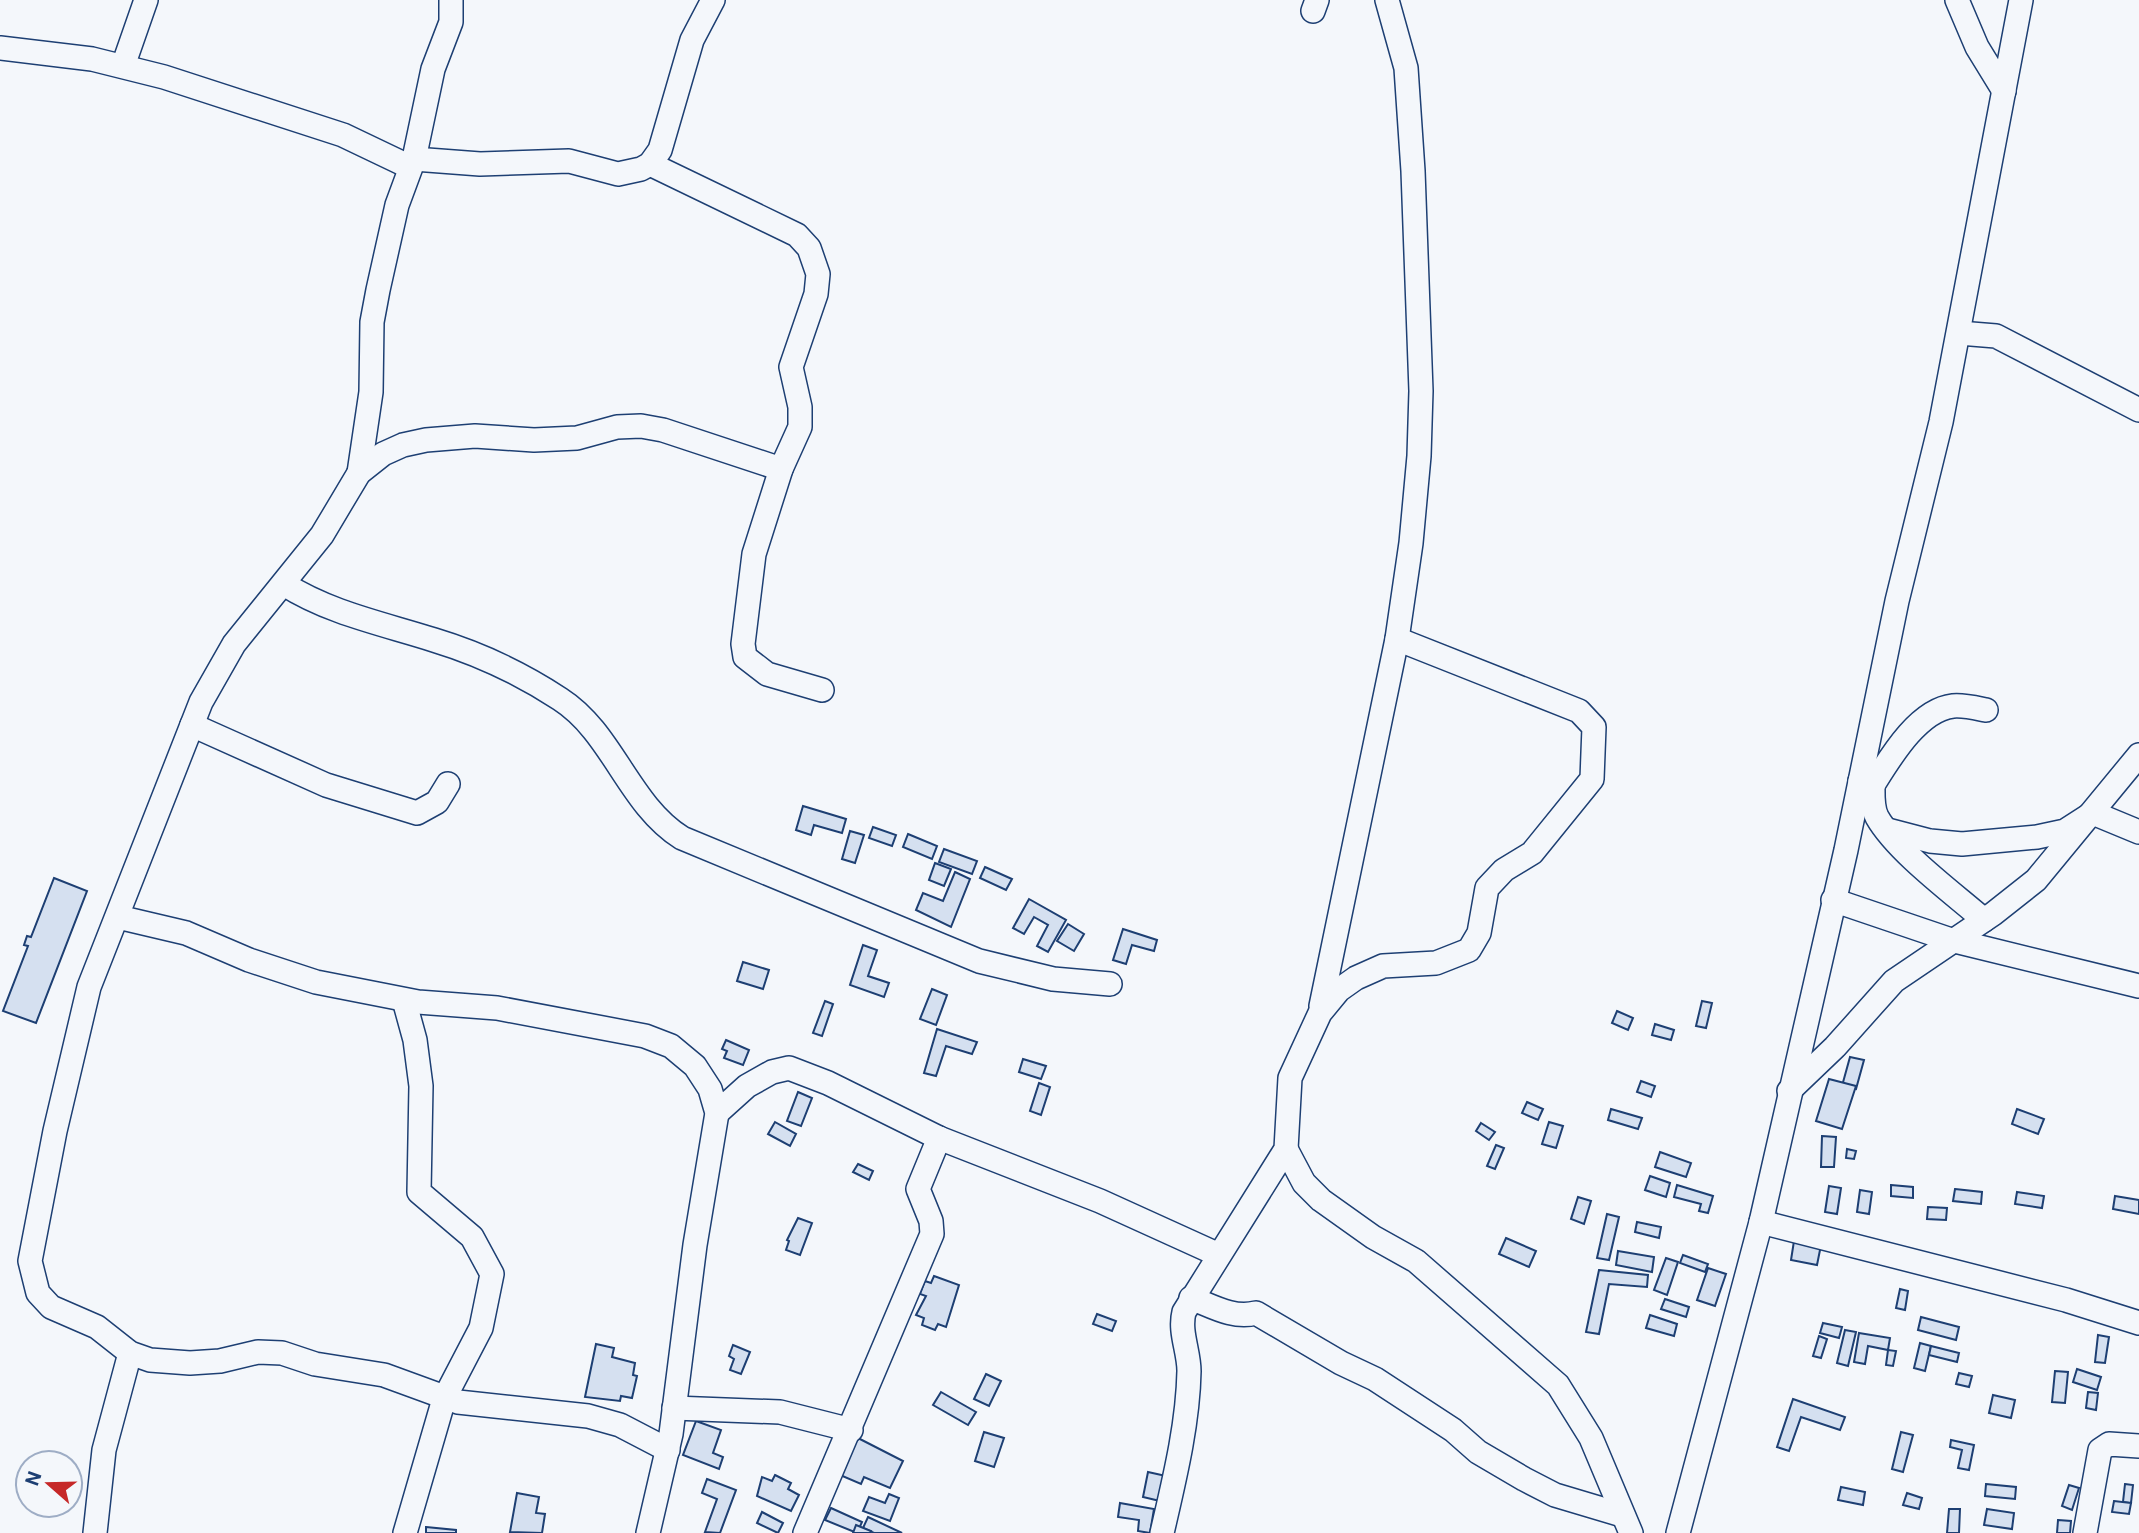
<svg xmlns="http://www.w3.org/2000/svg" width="2139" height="1533" font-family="Roboto,sans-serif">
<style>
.building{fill:#d5e0f0;stroke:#1d3f73;stroke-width:2}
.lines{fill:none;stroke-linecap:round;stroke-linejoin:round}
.minor-casing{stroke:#1d3f73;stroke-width:26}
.minor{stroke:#f4f7fb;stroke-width:23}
</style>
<rect width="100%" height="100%" fill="#f4f7fb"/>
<g class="building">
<polygon points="803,806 846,819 842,833 814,825 811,835 796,830"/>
<polygon points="873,827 896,835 892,846 869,838"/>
<polygon points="850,831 864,835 855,863 842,859"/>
<polygon points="908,834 937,846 932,859 903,847"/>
<polygon points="944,849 977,861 972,874 939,862"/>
<polygon points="935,863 951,869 944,886 929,880"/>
<polygon points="985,867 1012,879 1006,890 980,878"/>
<polygon points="955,872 970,879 951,927 916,910 923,893 943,901"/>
<polygon points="54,878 87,891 36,1023 3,1011 28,946 24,945 27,936 31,937"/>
<polygon points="1029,899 1066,920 1048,952 1037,946 1048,925 1034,917 1024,934 1013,928"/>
<polygon points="1068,924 1084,934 1074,951 1057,941"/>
<polygon points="1123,929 1157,940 1154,951 1132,945 1126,964 1113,960"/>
<polygon points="863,945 877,950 868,976 889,983 884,997 850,985"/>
<polygon points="743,962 769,970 763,989 737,981"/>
<polygon points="932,989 947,995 936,1025 920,1019"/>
<polygon points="825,1001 833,1004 822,1036 813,1033"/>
<polygon points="1702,1001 1712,1003 1706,1028 1696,1026"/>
<polygon points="1617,1011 1633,1018 1628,1030 1612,1023"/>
<polygon points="1655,1024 1674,1030 1671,1040 1652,1035"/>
<polygon points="937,1029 977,1042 972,1054 946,1046 936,1076 924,1073"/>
<polygon points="726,1040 749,1050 743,1065 724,1058 727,1051 722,1049"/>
<polygon points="1850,1057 1864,1060 1856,1089 1842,1086"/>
<polygon points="1023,1059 1046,1066 1041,1079 1019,1072"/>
<polygon points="1829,1079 1856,1086 1842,1129 1816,1121"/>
<polygon points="1641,1081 1655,1086 1651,1097 1637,1092"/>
<polygon points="1039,1083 1050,1087 1041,1115 1030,1111"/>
<polygon points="798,1092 812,1098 801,1126 787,1121"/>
<polygon points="1527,1102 1543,1109 1538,1120 1522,1113"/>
<polygon points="1611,1109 1642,1118 1638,1129 1608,1120"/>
<polygon points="2017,1109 2044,1119 2038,1134 2012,1124"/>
<polygon points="775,1122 796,1134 790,1146 768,1134"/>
<polygon points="1549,1122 1563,1126 1556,1148 1542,1144"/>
<polygon points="1481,1123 1495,1132 1489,1140 1476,1131"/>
<polygon points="1822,1136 1836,1137 1834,1167 1821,1167"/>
<polygon points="1496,1145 1504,1148 1495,1169 1487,1166"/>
<polygon points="1847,1149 1856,1151 1854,1159 1846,1158"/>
<polygon points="1660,1152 1691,1163 1686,1177 1655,1167"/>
<polygon points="858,1164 873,1171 869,1180 853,1172"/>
<polygon points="1650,1176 1670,1183 1666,1197 1645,1190"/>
<polygon points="1677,1185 1713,1196 1708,1213 1699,1211 1701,1204 1674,1197"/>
<polygon points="1891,1185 1913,1187 1913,1198 1891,1196"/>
<polygon points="1829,1186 1841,1188 1837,1214 1825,1212"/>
<polygon points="1955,1189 1982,1192 1981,1204 1953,1201"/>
<polygon points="1860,1190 1872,1192 1869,1214 1857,1212"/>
<polygon points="2017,1192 2044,1196 2042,1208 2015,1204"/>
<polygon points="2115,1196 2139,1200 2139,1214 2113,1209"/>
<polygon points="1578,1197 1591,1201 1584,1224 1571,1219"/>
<polygon points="1928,1207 1947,1208 1946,1220 1927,1219"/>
<polygon points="1607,1214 1619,1217 1609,1260 1597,1258"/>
<polygon points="798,1218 812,1223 800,1255 786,1250 789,1241 787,1240"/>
<polygon points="1637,1222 1661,1227 1659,1238 1635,1232"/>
<polygon points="1506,1238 1536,1251 1529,1267 1499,1254"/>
<polygon points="1794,1241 1821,1245 1817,1265 1791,1260"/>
<polygon points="1618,1251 1654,1257 1652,1272 1616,1265"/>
<polygon points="1683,1255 1708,1264 1705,1272 1680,1263"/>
<polygon points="1666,1258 1678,1262 1667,1295 1654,1290"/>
<polygon points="1708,1268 1726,1274 1715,1306 1697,1300"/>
<polygon points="1599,1270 1648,1275 1647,1287 1609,1284 1599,1334 1586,1332"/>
<polygon points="934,1276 959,1285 946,1327 938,1324 935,1330 922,1325 924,1318 916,1315 926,1296 920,1294 925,1281 931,1283"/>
<polygon points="1900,1289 1908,1291 1905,1310 1896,1308"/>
<polygon points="1665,1299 1689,1307 1686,1317 1661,1309"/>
<polygon points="1097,1314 1116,1321 1112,1331 1093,1324"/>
<polygon points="1650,1315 1677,1324 1674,1336 1646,1328"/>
<polygon points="1921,1317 1959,1327 1956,1340 1918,1330"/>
<polygon points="1823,1323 1842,1327 1839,1338 1820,1333"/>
<polygon points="1845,1330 1856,1332 1848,1366 1837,1363"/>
<polygon points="1859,1333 1890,1338 1888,1350 1868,1346 1865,1364 1854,1362"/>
<polygon points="2098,1335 2109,1337 2105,1363 2095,1362"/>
<polygon points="1819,1336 1827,1339 1821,1358 1813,1356"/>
<polygon points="1920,1343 1931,1346 1925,1371 1914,1368"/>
<polygon points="596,1344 614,1348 612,1357 635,1363 633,1375 637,1376 632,1398 621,1396 620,1401 585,1397"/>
<polygon points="733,1345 750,1352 741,1374 730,1370 734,1359 729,1356"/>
<polygon points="1931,1346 1959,1353 1957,1362 1929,1355"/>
<polygon points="1888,1350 1896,1351 1893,1366 1886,1365"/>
<polygon points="2077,1369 2101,1377 2097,1390 2073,1382"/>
<polygon points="2055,1371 2068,1372 2065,1403 2052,1402"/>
<polygon points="1959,1373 1972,1376 1969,1387 1956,1384"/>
<polygon points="986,1374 1001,1381 989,1406 974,1399"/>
<polygon points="941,1392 976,1412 968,1425 933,1405"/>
<polygon points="2088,1392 2098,1393 2096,1410 2086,1408"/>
<polygon points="1993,1395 2015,1400 2011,1418 1989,1413"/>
<polygon points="1793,1399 1845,1417 1840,1430 1801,1417 1789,1451 1777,1447"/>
<polygon points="696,1421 721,1430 713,1453 723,1457 719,1469 683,1455"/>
<polygon points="984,1432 1004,1438 994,1467 975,1461"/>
<polygon points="1901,1432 1913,1435 1903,1472 1892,1469"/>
<polygon points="856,1437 903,1461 890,1488 864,1477 861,1484 840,1475"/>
<polygon points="1951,1440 1974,1445 1969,1470 1958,1468 1962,1450 1950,1447"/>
<polygon points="1148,1472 1166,1476 1160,1501 1143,1497"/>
<polygon points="775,1475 791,1483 788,1489 799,1495 791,1511 757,1496 762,1477 772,1481"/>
<polygon points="707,1479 736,1490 720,1533 705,1532 717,1499 702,1493"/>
<polygon points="1986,1484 2016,1487 2015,1499 1985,1496"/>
<polygon points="2125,1484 2133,1485 2131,1503 2123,1502"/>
<polygon points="2069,1485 2079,1488 2072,1510 2062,1506"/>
<polygon points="1841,1487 1865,1492 1863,1505 1838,1500"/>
<polygon points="517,1493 539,1497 536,1513 545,1514 542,1533 510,1532"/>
<polygon points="1907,1493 1922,1498 1919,1509 1903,1505"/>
<polygon points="889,1494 899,1498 890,1521 863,1511 869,1497 885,1503"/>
<polygon points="2114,1501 2131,1503 2129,1514 2112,1512"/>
<polygon points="1120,1503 1154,1509 1150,1533 1138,1531 1139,1520 1118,1517"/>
<polygon points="831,1508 862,1522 857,1533 825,1520"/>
<polygon points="1949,1509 1960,1509 1959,1533 1947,1533"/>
<polygon points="1987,1509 2014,1513 2012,1529 1984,1525"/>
<polygon points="762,1512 783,1523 778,1533 757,1523"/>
<polygon points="868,1517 902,1533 874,1533 863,1528"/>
<polygon points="2058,1520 2071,1521 2070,1533 2057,1533"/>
<polygon points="856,1525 871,1531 870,1533 853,1533"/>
<polygon points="426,1527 456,1530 456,1533 426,1533"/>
</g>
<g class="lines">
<g class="minor-casing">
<g id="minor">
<polyline points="1957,0 1977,47 2004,91"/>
<polyline points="1313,11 1317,0"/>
<polyline points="0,48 92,59 164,77 343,135 410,167"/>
<polyline points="123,66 146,0"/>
<polyline points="414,159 480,164 569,161 618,174 641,169 650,164 660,150 692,40 713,0"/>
<polyline points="650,164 797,235 809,248 818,274 816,294 791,367 800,407 800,427 781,469 754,554 743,644 745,657 767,674 822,690"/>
<polyline points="1959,333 1996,336 2139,410"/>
<polyline points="359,473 371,392 372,322 378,290 397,205 414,159 433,69 451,22 451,0"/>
<path d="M 284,584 C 329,613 384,624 434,640 C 477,653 522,674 560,699 C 613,733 628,804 682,838 L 979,961 L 1053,979 L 1110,984"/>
<polyline points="192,725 326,785 417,813 437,802 448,784"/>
<path d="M 1860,781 L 1873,785 C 1873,796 1872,807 1877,817 C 1897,852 1953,893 1984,920"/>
<path d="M 1873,785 C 1890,758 1918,710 1953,706 C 1964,705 1976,708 1986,710"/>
<polyline points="1888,830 1930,841 1962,844 2037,837 2065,831 2093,813 2139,832"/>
<polyline points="1833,900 1951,940 2139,986"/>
<polyline points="118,917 186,933 249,960 316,982 418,1002 497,1008 645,1036 671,1046 695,1066 710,1089 717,1113 695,1245 671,1434 648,1533"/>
<polyline points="404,1000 415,1040 421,1086 419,1192 472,1237 492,1274 481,1328 444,1399 405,1533"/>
<polyline points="1321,1006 1397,639 1411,543 1419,456 1421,391 1413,171 1406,68 1387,0"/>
<polyline points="1789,1091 1835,1047 1894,981 1993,914 2036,880 2139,755"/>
<polyline points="717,1113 747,1086 772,1072 789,1068 828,1083 939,1138 1100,1201 1219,1255"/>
<polyline points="1286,1149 1304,1183 1321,1200 1373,1237 1416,1261 1558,1385 1591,1438 1631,1533"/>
<polyline points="1761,1222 2066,1300 2139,1323"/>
<path d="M 1191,1298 C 1212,1306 1233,1319 1256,1313 L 1341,1363 L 1375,1379 L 1453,1430 L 1478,1452 L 1524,1479 L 1555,1495 L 1622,1515"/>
<polyline points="674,1408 780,1412 851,1430"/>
<polyline points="668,1450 620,1425 588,1416 458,1402 384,1375 315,1364 282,1353 258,1352 220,1361 190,1363 150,1360 130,1353 97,1327 51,1307 38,1293 30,1261 55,1131 89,987 201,702 234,644 322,535 359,473 383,454 403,445 426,440 475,436 534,440 577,438 617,427 641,426 663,430 781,469"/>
<polyline points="95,1533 104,1450 130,1353"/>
<polyline points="805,1533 932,1234 931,1221 918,1189 939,1138"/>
<path d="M 1162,1533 C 1174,1481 1188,1425 1189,1371 C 1189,1351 1179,1332 1184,1312 L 1286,1149 L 1290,1078 L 1320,1013 L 1339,990 L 1356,978 L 1383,966 L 1436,963 L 1469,950 L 1479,933 L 1487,888 L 1504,870 L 1532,853 L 1592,779 L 1594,727 L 1579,711 L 1397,639"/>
<polyline points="1678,1533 1761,1222 1846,850 1897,601 1941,422 2021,0"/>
<polyline points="2085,1533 2100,1450 2109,1444 2139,1446"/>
</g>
</g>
<use href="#minor" class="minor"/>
</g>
<g transform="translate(49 1484) rotate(290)"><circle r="33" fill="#f4f7fb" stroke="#9eadc5" stroke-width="2"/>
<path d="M0-5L12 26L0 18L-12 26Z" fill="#c62828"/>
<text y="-10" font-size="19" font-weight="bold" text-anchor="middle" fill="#1d3f73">N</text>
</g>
</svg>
